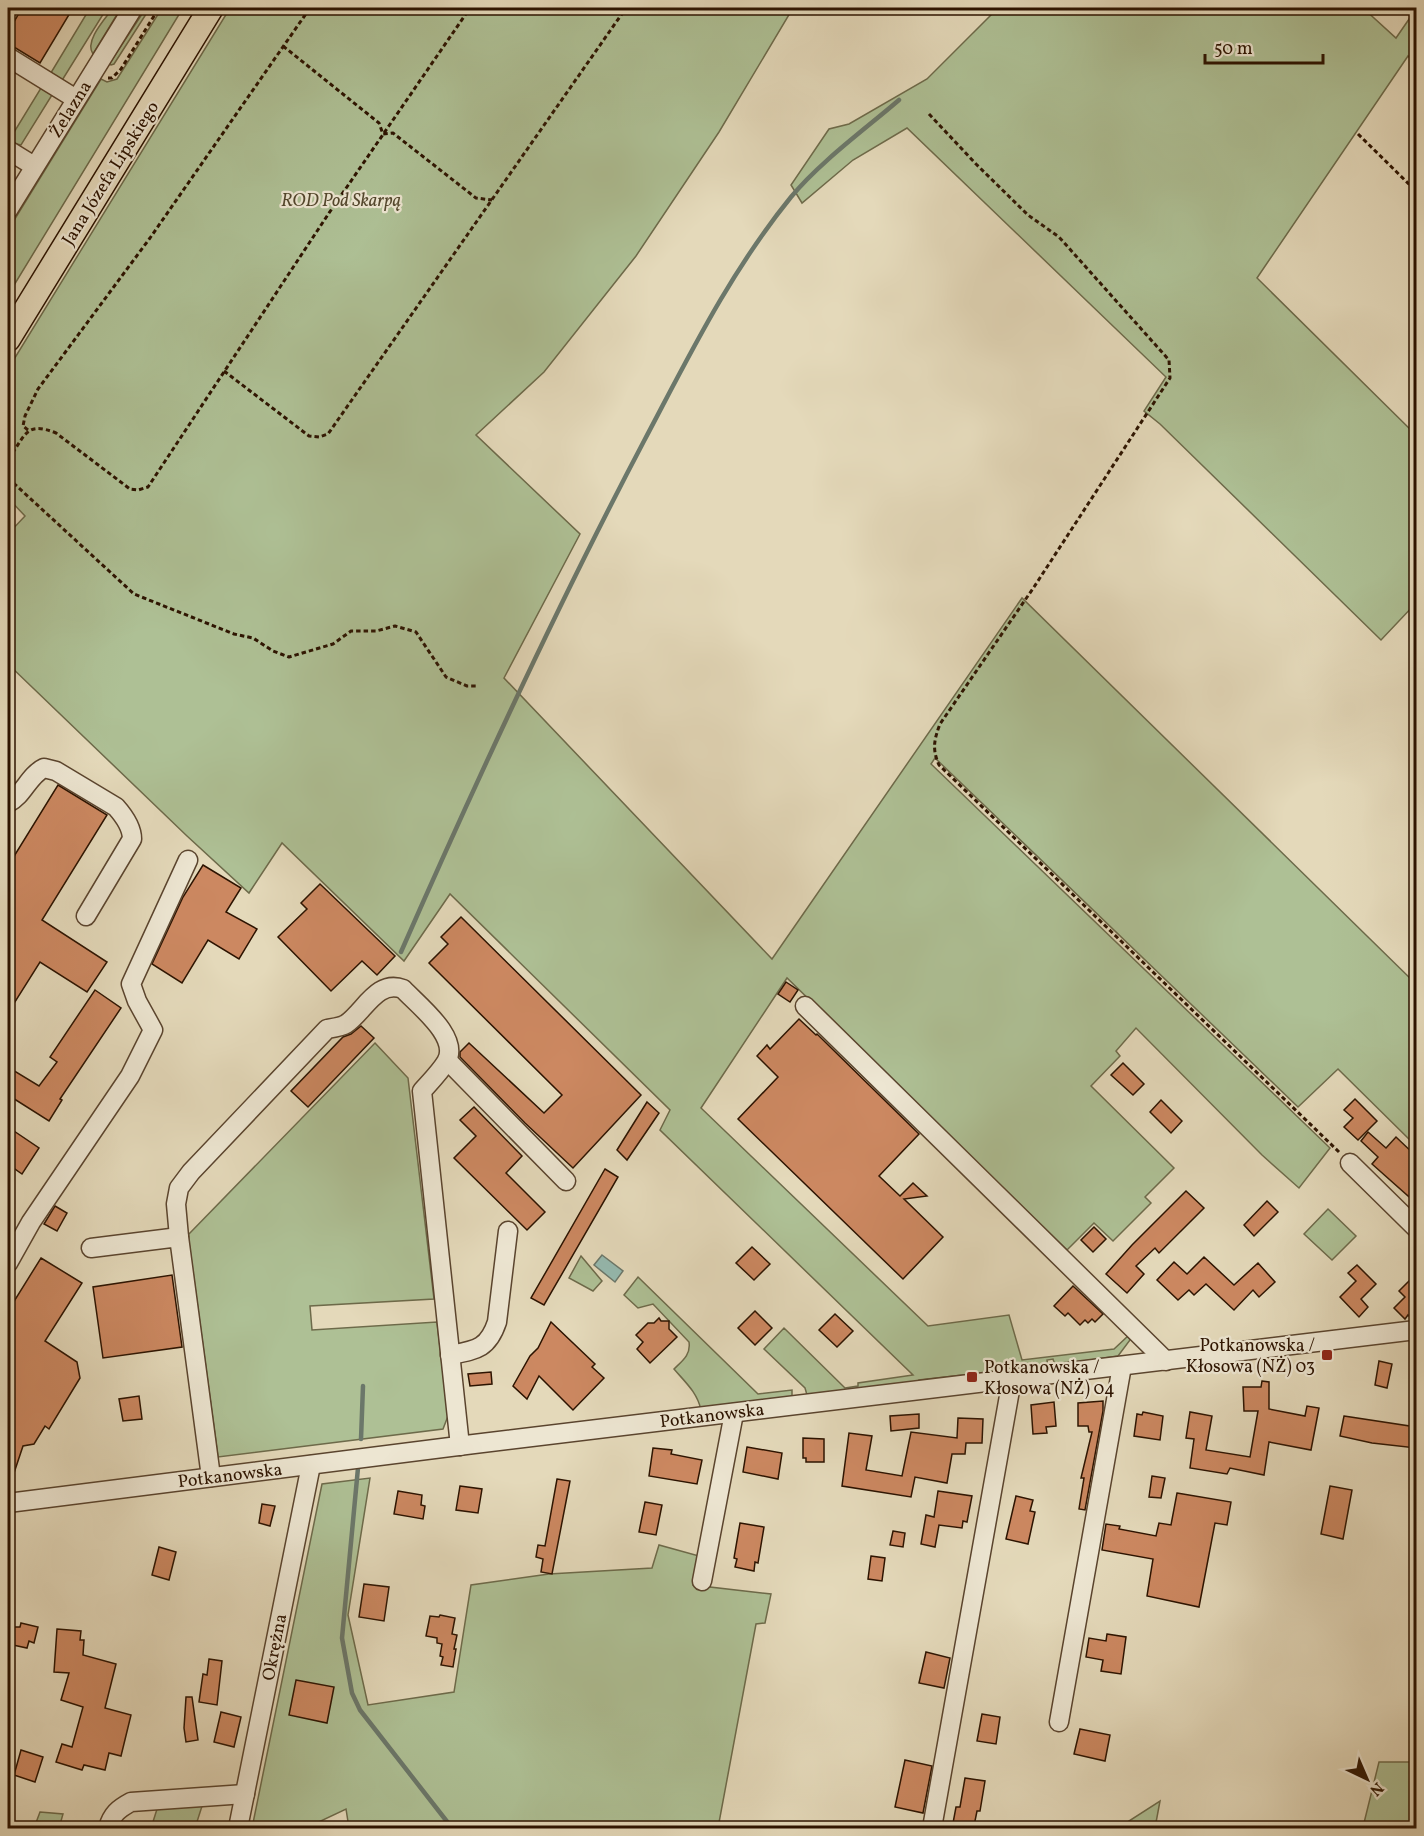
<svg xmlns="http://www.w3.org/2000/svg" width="1424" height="1836" font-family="Vollkorn,serif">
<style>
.green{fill:#aec095;stroke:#6d6a4a;stroke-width:1.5}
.water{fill:#95bab0;stroke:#6b776a;stroke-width:1.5}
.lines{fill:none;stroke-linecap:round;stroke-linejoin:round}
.stream{stroke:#6b776a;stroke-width:4.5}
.building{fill:#cc8861;stroke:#2c1300;stroke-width:1.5}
.minor-casing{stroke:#5a442e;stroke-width:21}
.major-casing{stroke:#2c1300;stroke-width:27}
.path{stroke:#2c1300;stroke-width:3;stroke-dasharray:4.5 3;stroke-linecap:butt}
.minor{stroke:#ede6d2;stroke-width:18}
.major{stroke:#e4d9ba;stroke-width:24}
.poi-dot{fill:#8f2418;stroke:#ede6d2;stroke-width:2}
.labels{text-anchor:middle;stroke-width:4.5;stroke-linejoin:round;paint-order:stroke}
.street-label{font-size:18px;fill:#2c1300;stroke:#ede6d2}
.park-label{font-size:18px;font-style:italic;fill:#53472d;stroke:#ede6d2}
.poi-label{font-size:18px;fill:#2c1300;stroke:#ede6d2;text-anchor:end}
</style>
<rect width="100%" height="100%" fill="#e4d9ba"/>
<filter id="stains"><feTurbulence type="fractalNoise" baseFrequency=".00333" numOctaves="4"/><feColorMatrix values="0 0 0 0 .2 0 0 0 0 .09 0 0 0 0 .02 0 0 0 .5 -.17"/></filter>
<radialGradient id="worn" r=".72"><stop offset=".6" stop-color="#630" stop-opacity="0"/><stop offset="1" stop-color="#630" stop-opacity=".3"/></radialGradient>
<g class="green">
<polygon points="90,8 107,8 61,82 49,76"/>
<path d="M 113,8 L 121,8 L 93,54 C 84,41 105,19 113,8 Z"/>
<polygon points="146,8 150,8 114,64 111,65 109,64"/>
<polygon points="162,8 183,8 8,295 8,230 101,79 107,82 117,79"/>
<polygon points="230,8 793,8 719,132 636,256 544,372 476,435 580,534 504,678 772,959 1022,598 1416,984 1416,1146 1338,1069 1298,1107 935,758 931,764 1330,1148 1299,1188 1262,1155 1136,1028 1116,1051 1120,1056 1091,1086 1174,1168 1145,1197 1151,1203 1113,1241 1094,1223 1067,1250 787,978 701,1108 928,1326 1009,1315 1022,1360 1114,1349 1128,1336 1130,1340 1118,1356 1055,1365 1053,1359 1047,1360 1048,1367 1026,1371 1024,1368 919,1380 919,1383 807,1395 805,1388 764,1349 784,1328 845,1388 858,1386 858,1383 913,1375 660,1130 670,1110 450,894 404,961 282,843 249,893 187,836 8,664 8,534 25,516 8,498 8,369"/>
<polygon points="998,8 1363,8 1396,38 1416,9 1416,64 1408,56 1257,278 1416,435 1416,603 1381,640 1160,424 1144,411 1166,377 907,128 853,160 802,203 791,185 829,129 849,124 927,79"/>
<polygon points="41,88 52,95 21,145 8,142"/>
<polygon points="375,1043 408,1078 434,1299 310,1306 312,1330 437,1322 448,1416 443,1429 218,1457 188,1235"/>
<polygon points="1328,1209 1356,1236 1332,1260 1304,1234"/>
<polygon points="581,1256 602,1281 593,1291 569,1278"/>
<path d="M 638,1277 L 758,1394 L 792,1390 L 792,1398 L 701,1410 C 697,1392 685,1382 674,1369 C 682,1361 691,1355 689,1342 L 653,1304 L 638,1308 L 624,1295 Z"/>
<polygon points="370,1478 348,1615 368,1705 454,1692 471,1585 549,1574 652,1568 659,1545 699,1556 693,1585 771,1594 765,1623 756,1624 718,1828 349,1828 346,1809 306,1828 252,1828 322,1484"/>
<polygon points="1379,1762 1416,1762 1416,1828 1357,1828 1363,1827"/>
<polygon points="1160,1801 1155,1828 1118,1828"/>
<polygon points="203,1803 195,1828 151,1828 158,1806"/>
<polygon points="40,1812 63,1814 59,1828 34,1828"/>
</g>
<polygon class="water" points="602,1255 623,1271 615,1282 594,1265"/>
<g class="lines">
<g class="stream">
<path d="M 401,952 C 477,779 556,608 644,441 C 689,356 730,272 791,197 C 820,162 864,130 899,100"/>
<polyline points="361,1439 363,1386"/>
<polyline points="358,1468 342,1638 352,1693 360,1710 452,1828"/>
<polyline points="1383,1828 1416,1824"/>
</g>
</g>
<g class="building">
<polygon points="22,8 73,8 40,63 14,47 8,46 8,32"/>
<polygon points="58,785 107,815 42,920 107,962 87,992 40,962 8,1013 8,866"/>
<polygon points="203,865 241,888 226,912 257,929 239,959 208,940 182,983 152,964 183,897"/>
<polygon points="320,884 395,956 377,975 362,961 331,991 278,937 307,909 301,903"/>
<polygon points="461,917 641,1095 573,1168 525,1123 460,1057 460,1052 469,1043 544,1113 562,1095 429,963 448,944 441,937"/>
<polygon points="786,982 798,990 790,1002 778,994"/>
<polygon points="95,990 121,1008 60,1099 62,1100 49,1121 8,1095 8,1067 39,1086 57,1062 50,1057"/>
<polygon points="799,1019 816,1035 817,1034 919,1134 879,1176 900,1196 913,1183 927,1196 904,1199 943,1237 903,1279 738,1119 778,1077 757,1056 767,1045 770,1049"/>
<polygon points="361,1026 374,1038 308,1107 291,1091 343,1037 351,1034"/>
<polygon points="1123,1063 1144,1084 1133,1095 1111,1075"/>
<polygon points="1355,1099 1377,1121 1358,1140 1344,1127 1353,1118 1344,1110"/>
<polygon points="1161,1100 1182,1121 1171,1133 1150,1112"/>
<polygon points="647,1102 659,1113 627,1160 617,1150"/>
<polygon points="474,1107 522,1156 506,1173 545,1212 527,1230 454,1158 476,1136 460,1120"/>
<polygon points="8,1127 39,1148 22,1174 8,1164"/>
<polygon points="1368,1132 1386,1148 1396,1137 1416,1156 1416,1203 1372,1164 1378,1157 1361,1141"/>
<polygon points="605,1169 618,1177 544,1305 531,1298"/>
<polygon points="1186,1191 1204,1208 1159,1253 1155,1248 1136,1266 1144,1274 1127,1293 1106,1274 1132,1245"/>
<polygon points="1267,1201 1278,1212 1254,1236 1244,1225"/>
<polygon points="55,1206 67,1213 57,1231 44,1224"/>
<polygon points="1094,1227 1106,1239 1093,1252 1081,1240"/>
<polygon points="752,1247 770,1264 754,1280 736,1263"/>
<polygon points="1204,1257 1234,1285 1258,1263 1275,1282 1259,1297 1253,1290 1234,1310 1206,1284 1194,1295 1189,1290 1178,1300 1157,1280 1174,1262 1187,1274"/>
<polygon points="41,1258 82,1283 45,1341 77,1362 80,1378 49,1429 45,1426 34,1444 23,1446 10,1485 8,1484 8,1311"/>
<polygon points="1357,1265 1376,1284 1361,1299 1368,1307 1359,1317 1340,1297 1356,1281 1348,1273"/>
<polygon points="1416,1274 1416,1319 1412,1319 1408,1315 1405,1319 1394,1308 1405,1297 1399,1291"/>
<polygon points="172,1275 182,1347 103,1358 93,1287"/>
<polygon points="1073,1286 1103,1314 1095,1322 1092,1319 1088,1323 1085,1320 1080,1325 1068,1313 1065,1316 1054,1306"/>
<polygon points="755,1311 772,1328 755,1345 738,1328"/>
<polygon points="835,1314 853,1331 837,1347 819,1330"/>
<polygon points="659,1318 661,1321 669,1321 669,1329 677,1337 650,1363 637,1349 643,1342 636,1335 648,1323 654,1323"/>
<polygon points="551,1322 595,1364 592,1367 604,1378 573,1410 539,1376 527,1399 513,1386 530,1356 538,1348"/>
<polygon points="1379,1361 1392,1364 1387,1388 1375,1385"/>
<polygon points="491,1372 492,1384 470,1386 468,1374"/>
<polygon points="1262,1381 1269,1382 1269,1409 1305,1416 1307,1406 1319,1408 1311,1450 1269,1442 1264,1475 1230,1468 1227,1474 1190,1468 1194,1439 1186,1438 1190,1412 1212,1416 1206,1450 1250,1457 1258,1411 1244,1411 1243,1387 1261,1387"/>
<polygon points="139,1396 142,1419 123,1421 119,1399"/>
<polygon points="1103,1401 1103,1411 1085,1510 1079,1509 1084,1478 1081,1478 1092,1432 1089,1432 1088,1426 1078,1426 1078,1403"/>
<polygon points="1054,1402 1056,1426 1046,1427 1047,1433 1033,1434 1031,1405"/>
<polygon points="1143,1412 1163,1416 1160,1440 1134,1436 1137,1414 1142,1415"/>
<polygon points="919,1414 919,1428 891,1431 890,1416"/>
<polygon points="1344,1416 1416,1427 1416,1448 1372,1443 1340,1436"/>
<polygon points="958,1418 983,1419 982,1443 966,1443 965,1454 952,1454 947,1483 915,1477 911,1497 842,1486 849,1433 872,1436 866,1470 902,1476 911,1432 957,1438"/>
<polygon points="803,1438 824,1439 824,1462 806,1462 806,1458 803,1458"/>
<polygon points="747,1447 782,1453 778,1479 743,1472"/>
<polygon points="653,1448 672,1450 671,1454 702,1460 697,1484 649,1476"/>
<polygon points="1152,1476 1165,1478 1161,1498 1149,1497"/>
<polygon points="557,1479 570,1481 552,1574 541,1572 543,1559 536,1557 538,1545 545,1546"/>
<polygon points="460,1486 482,1489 478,1513 456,1510"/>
<polygon points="1330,1486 1352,1490 1343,1539 1321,1534"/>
<polygon points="398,1491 422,1495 421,1505 425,1506 423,1519 394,1514"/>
<polygon points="938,1491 972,1496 967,1522 963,1521 962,1528 939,1525 935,1547 921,1544 926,1515 934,1517"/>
<polygon points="1177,1493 1231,1502 1227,1525 1215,1523 1199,1607 1147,1596 1153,1559 1102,1550 1106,1524 1120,1526 1119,1529 1156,1536 1159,1523 1171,1525"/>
<polygon points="1016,1496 1033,1500 1030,1511 1035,1512 1028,1544 1006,1539"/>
<polygon points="645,1502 662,1505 656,1535 639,1532"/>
<polygon points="262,1504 275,1506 270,1526 259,1523"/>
<polygon points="740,1523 764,1527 758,1563 755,1562 754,1571 735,1567 737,1559 734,1558"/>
<polygon points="893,1531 905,1533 903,1547 890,1545"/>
<polygon points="159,1547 176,1552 169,1580 152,1575"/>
<polygon points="871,1556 885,1558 882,1581 868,1579"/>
<polygon points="364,1584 389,1587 384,1621 359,1617"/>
<polygon points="440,1615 455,1618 452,1634 457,1635 454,1649 456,1649 453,1667 441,1665 443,1657 440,1656 442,1644 437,1643 437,1638 426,1636 430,1616 439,1617"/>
<polygon points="21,1623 38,1627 34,1643 29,1641 27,1648 8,1644 8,1627 20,1627"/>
<polygon points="57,1629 81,1631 80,1640 84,1640 83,1655 116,1664 105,1708 131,1715 121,1756 109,1753 105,1770 84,1765 82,1770 56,1762 62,1744 72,1747 83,1707 61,1700 69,1673 54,1672"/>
<polygon points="1107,1634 1126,1637 1121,1674 1101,1671 1103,1660 1086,1657 1089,1638 1106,1641"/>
<polygon points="926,1652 950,1658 944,1688 919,1683"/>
<polygon points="209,1659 222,1661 217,1705 199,1702 203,1674 207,1675"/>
<polygon points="296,1680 334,1687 327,1723 289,1715"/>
<polygon points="186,1697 192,1697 198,1740 186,1742 184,1728"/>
<polygon points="221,1712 241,1717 234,1747 214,1742"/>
<polygon points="982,1714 1000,1717 996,1744 977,1741"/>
<polygon points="1080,1729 1110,1735 1105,1761 1074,1754"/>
<polygon points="21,1750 43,1757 35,1782 14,1775"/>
<polygon points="905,1760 932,1766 923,1813 895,1807"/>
<polygon points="965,1778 985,1781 980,1811 977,1811 974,1826 953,1823 956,1807 960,1807"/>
</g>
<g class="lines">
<g class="minor-casing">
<g id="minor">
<polyline points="8,57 76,99"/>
<polyline points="8,150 34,166"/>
<polyline points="8,210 133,8"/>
<path d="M 8,803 C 24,795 28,776 44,768 L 56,771 L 116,807 C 124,816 132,827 132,839 L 86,916"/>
<polyline points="805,1006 1166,1361"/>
<polyline points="448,1061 566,1181"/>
<polyline points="1350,1163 1416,1228"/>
<path d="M 179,1237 L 176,1204 L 179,1188 L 191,1172 L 327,1029 C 333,1028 341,1027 346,1024 C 364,1012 377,979 403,989 C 419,1006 461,1038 446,1062 C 440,1072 430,1082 422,1091 L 460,1446"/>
<polyline points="91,1248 179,1237 211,1477"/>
<polyline points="8,1263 31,1222 130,1076 153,1030 137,1001 131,984 188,860"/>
<path d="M 450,1355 C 476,1350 488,1349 497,1322 L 508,1231"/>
<polyline points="8,1503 474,1444 1416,1330"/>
<polyline points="702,1581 734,1413"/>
<polyline points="1059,1722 1122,1366"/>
<path d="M 108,1828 C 112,1814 118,1809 131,1802 L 245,1794"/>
<polyline points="238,1828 311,1465"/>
<polyline points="932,1828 1012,1379"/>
</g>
</g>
<g class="major-casing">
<polyline id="major" points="8,339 211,8"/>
</g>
<g class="path">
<polyline points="283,46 379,123 383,134 393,133 476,198 492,200"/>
<polyline points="108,78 112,78 121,69 159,8"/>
<path d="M 929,114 L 976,164 L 1028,215 L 1059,237 L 1169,360 L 1170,378 L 1034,587 L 940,724 C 934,740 932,749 939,765 L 1339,1152"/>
<polyline points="1358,134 1416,191"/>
<polyline points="224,371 309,436 319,437 328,434 626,8"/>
<polyline points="28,430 23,426 25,416 38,389 150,238 310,8"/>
<path d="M 8,459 C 25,438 24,420 56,433 L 130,489 L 138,490 L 148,487 L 329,213 L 470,8"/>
<polyline points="8,478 134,594 234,634 253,638 273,651 289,657 333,644 351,631 376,631 395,626 416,632 446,677 467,686 477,686"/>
</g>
<use href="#minor" class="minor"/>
<use href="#major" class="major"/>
</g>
<g class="poi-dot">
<rect x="1321" y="1349" width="12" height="12" rx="3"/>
<rect x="966" y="1371" width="12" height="12" rx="3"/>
</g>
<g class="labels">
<g class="street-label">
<text transform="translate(70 109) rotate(-58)" y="6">Żelazna</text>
<text transform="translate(110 173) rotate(-58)" y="6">Jana Józefa Lipskiego</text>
<text transform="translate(712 1415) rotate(-7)" y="6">Potkanowska</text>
<text transform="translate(230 1475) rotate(-7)" y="6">Potkanowska</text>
<text transform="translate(274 1647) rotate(-79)" y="6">Okrężna</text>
</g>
<g class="park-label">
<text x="341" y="206">ROD Pod Skarpą</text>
</g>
<g class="poi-label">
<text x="1315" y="1351">Potkanowska /<tspan x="1315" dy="21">Kłosowa (NŻ) 03</tspan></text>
<text x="984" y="1373" text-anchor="start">Potkanowska /<tspan x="984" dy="21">Kłosowa (NŻ) 04</tspan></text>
</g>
</g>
<rect width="1424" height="1836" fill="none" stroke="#e4d9ba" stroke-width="30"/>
<rect x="9" y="9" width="1406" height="1818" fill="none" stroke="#2c1300" stroke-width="3"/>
<rect x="15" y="15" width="1394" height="1806" fill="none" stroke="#2c1300" stroke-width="1.5"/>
<g transform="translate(1367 1779) rotate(136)" stroke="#ede6d2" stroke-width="4.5" paint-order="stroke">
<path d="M0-4.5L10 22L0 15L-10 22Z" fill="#2c1300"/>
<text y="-9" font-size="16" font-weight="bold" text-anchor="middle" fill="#2c1300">N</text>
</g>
<path d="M1205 54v9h118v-9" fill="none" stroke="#2c1300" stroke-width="3"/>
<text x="1214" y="54" font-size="18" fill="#2c1300" stroke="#ede6d2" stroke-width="4.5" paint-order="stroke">50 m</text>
<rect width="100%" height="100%" filter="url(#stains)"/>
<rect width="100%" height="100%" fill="url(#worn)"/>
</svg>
